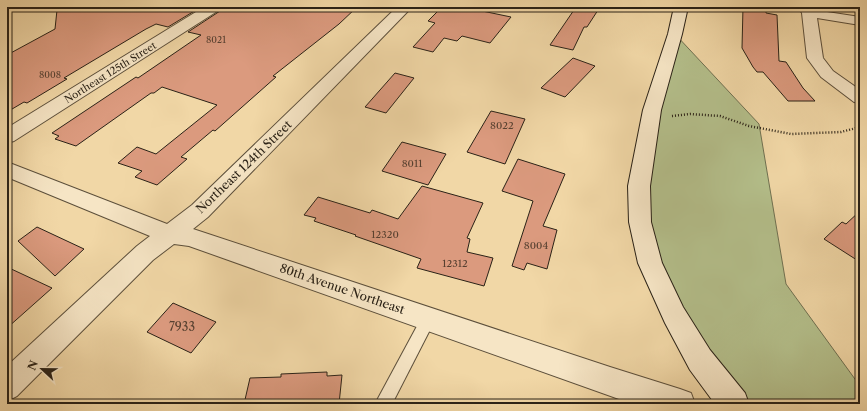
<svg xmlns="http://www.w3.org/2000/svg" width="867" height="411" font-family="'Libre Caslon Text',serif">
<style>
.green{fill:#b4bf8b;stroke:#6f7051}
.building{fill:#db9a7e;stroke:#2a2217}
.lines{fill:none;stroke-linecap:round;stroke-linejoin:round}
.lane-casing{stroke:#5c4f3b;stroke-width:2}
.street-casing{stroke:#5c4f3b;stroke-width:2}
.secondary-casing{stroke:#2a2217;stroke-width:2}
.path{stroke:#2a2217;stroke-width:2.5;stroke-dasharray:1 2;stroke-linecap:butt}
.lane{fill:#f6e5c5;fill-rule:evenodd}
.street{fill:#f6e5c5;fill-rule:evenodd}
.secondary{fill:#f6e5c5;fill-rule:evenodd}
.labels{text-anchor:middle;stroke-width:3;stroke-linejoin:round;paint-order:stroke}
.far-number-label{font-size:9px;fill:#564031}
.far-street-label{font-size:10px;fill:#2a2217;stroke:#f6e5c5}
.number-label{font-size:10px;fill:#564031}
.street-label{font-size:12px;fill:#2a2217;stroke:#f6e5c5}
.near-number-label{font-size:12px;fill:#564031}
</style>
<rect width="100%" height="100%" fill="#f1d7a6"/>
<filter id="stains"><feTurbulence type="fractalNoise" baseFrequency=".005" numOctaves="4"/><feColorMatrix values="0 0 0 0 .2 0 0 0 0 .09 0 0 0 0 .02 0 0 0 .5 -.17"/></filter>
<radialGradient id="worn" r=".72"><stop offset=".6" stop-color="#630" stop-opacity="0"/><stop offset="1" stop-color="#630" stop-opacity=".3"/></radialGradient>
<polygon class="green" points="675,34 759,124 786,284 860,386 860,404 734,404 700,360 640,222"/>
<g class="building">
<polygon points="66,7 201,7 168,27 156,24 146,29 64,78 67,79 27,103 24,102 7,112 7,55 55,29 57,10 66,9"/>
<polygon points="222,7 357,7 339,24 273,76 276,77 215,131 213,130 181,157 187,159 157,185 135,177 142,171 118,163 137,147 156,154 217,105 162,87 154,93 151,93 76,146 55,139 59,136 52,133 136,77 138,78 201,35 188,32 220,11"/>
<polygon points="442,7 463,7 511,17 490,43 462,36 457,41 444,38 433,52 413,47 435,23 428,21"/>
<polygon points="576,7 600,7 587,27 584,27 573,50 550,45"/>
<polygon points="743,7 766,7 766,13 777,15 779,61 786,62 803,88 815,101 788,101 763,72 757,72 753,67 742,48"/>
<polygon points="573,58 595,66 565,97 541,88"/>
<polygon points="395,73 414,78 386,113 365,107"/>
<polygon points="491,111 525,119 505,164 467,152"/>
<polygon points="402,142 446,154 428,185 382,171"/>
<polygon points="518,159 565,174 543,226 557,230 547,269 527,263 524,270 512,266 533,201 502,191"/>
<polygon points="422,186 483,203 467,238 470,239 467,252 493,258 484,286 417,268 421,259 355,236 356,235 314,221 316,218 304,215 318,197 370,213 372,210 398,219"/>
<polygon points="860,211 860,262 824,239 842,222 846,224"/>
<polygon points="37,227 84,249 55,276 18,241"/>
<polygon points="7,267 52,288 7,328"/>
<polygon points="173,303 216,322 191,353 147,332"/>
<polygon points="327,372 327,376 342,375 339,404 244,404 250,378 281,377 281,374"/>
</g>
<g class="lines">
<g class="lane-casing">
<polygon id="lane" points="428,313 433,315 435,320 392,404 375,404 423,315"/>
</g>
<g class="street-casing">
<g id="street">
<polygon points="204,7 221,7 219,10 14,141 7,143 7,128"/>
<polygon points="397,7 412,7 208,217 193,229 610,367 680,389 691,393 695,404 633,404 189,246 174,244 153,260 17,396 7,401 7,366 137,246 150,236 7,177 7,162 167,224 192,205"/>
<polygon points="798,7 812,7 814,10 860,17 860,25 817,18 823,58 833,71 860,90 860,103 854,102 821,77 807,58 802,13"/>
</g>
</g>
<g class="secondary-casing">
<polygon id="secondary" points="674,7 688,7 682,34 661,110 650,186 651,222 662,263 683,307 710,350 745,393 749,404 715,404 690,370 665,323 638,263 629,222 628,186 643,110 668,34"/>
</g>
<polyline class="path" points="672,116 690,114 720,116 749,126 791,134 841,132 860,127"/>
<use href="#lane" class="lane"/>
<use href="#street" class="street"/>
<use href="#secondary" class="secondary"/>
</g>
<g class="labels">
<g class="far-number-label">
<text x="216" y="43">8021</text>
<text x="50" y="78">8008</text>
</g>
<g class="far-street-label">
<text transform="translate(110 72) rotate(-32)" y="4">Northeast 125th Street</text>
</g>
<g class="number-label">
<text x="502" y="129">8022</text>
<text x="412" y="167">8011</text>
<text x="385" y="238">12320</text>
<text x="536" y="249">8004</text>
<text x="455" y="267">12312</text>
</g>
<g class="street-label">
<text transform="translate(244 167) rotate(-44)" y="4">Northeast 124th Street</text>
<text transform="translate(342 289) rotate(19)" y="4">80th Avenue Northeast</text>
</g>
<g class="near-number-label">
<text x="182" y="331">7933</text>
</g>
</g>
<rect width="867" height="411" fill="none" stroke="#f1d7a6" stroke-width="24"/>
<rect x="8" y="8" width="851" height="395" fill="none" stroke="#2a2217" stroke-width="2"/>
<rect x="12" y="12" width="843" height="387" fill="none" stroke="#2a2217"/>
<g transform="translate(42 369) rotate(292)" stroke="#f6e5c5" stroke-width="3" paint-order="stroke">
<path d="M0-3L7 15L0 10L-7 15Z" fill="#2a2217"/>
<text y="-6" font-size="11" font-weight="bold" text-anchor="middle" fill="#2a2217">N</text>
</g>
<rect width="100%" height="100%" filter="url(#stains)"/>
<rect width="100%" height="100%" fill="url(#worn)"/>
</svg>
